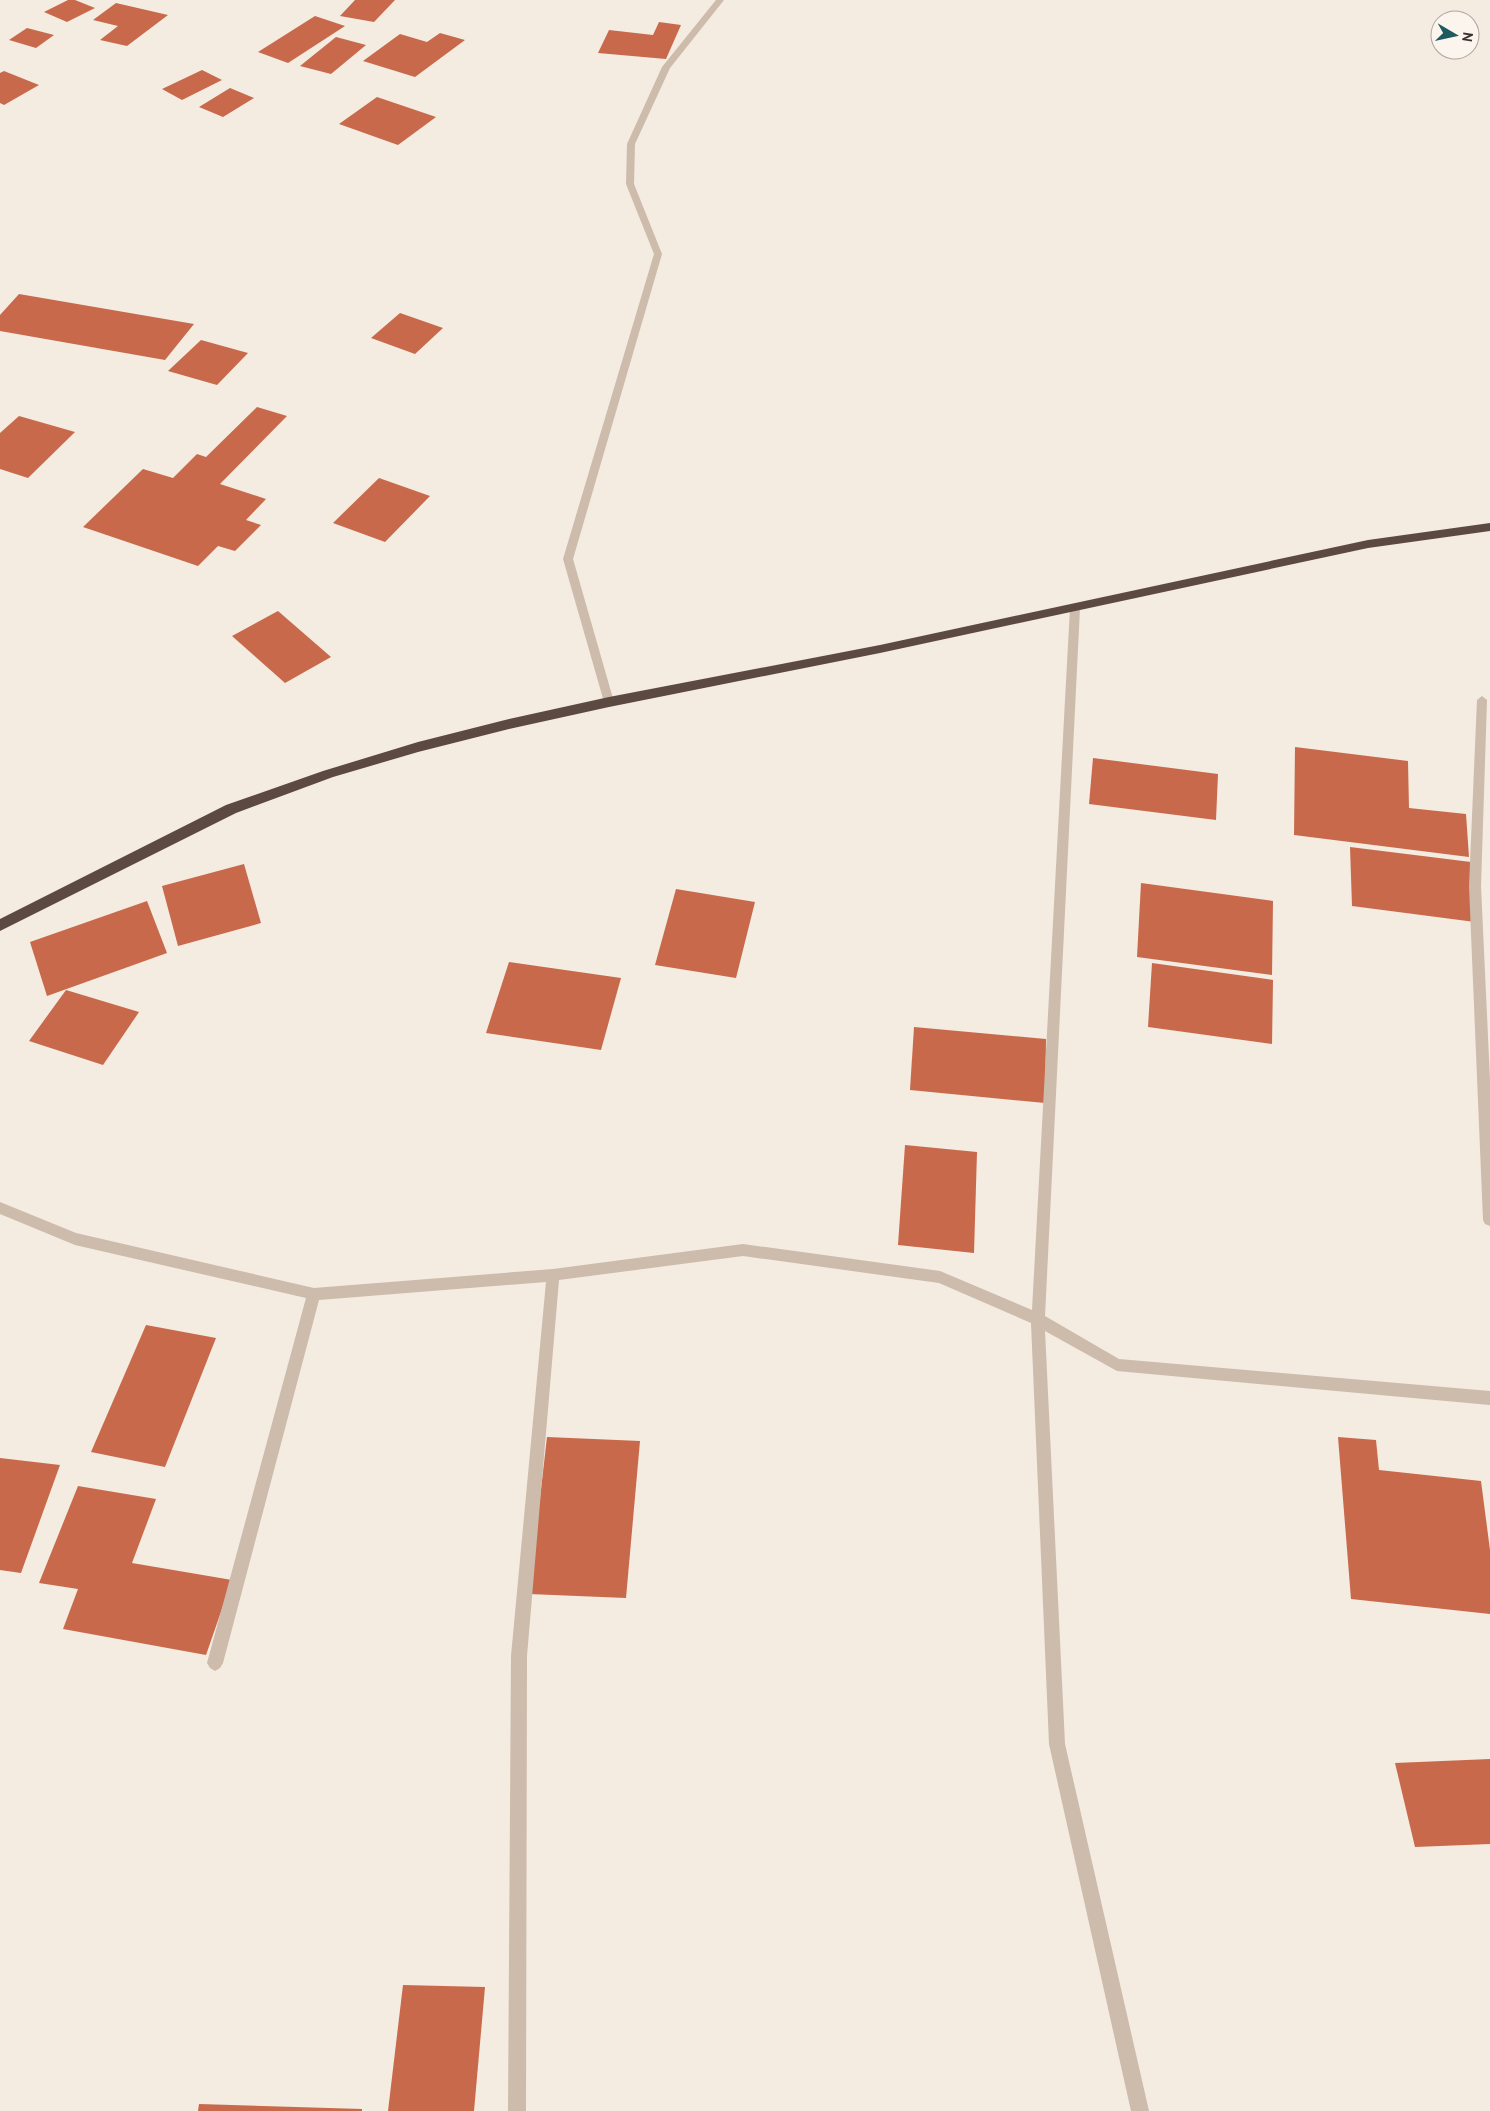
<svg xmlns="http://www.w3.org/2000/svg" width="1490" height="2111" font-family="'PT Sans',sans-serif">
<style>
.building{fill:#c8694b}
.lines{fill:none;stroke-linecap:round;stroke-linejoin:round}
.minor{fill:#cdbbac;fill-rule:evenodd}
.highway{fill:#5c4a42;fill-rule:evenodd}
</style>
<rect width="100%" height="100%" fill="#f4ebe1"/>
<g class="building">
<polygon points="68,0 75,0 95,8 67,22 44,12"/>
<polygon points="355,0 395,0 374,22 340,16"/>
<polygon points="116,3 168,15 127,46 100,40 118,26 93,20"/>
<polygon points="315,16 345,26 288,63 258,52"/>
<polygon points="659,22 681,25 666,59 598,53 609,30 653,35"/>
<polygon points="27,28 54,35 36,48 9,40"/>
<polygon points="440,33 465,40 415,77 363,61 400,34 427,42"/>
<polygon points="336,37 366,45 331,74 300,66"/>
<polygon points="202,70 222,80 182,100 162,89"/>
<polygon points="4,71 39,85 4,105 0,103 0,73"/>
<polygon points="230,88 254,98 223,117 199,107"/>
<polygon points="377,97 436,117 398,145 339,124"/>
<polygon points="19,294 194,324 165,360 0,331 0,315"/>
<polygon points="400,313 443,328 415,354 371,338"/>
<polygon points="201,340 248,353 217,385 168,371"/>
<polygon points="257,407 287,416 220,484 266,499 246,520 261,525 235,551 218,546 198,566 83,527 143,469 173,478 197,454 206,457"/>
<polygon points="19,416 75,432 28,478 0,469 0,433"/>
<polygon points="379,478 430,496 385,542 333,523"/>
<polygon points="278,611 331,657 285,683 232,636"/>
<polygon points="1295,747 1408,761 1409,808 1466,814 1469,857 1294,835"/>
<polygon points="1093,758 1218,774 1216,820 1089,804"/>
<polygon points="1350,847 1471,862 1475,922 1352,906"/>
<polygon points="244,864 261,923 178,946 162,886"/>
<polygon points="1141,883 1273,901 1272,975 1137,957"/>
<polygon points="676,889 755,902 736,978 655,965"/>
<polygon points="147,901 167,953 47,996 30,942"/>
<polygon points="509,962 621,978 601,1050 486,1033"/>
<polygon points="1152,963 1273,980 1272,1044 1148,1027"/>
<polygon points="66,990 139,1012 103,1065 29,1041"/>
<polygon points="914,1027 1046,1039 1045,1103 910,1090"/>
<polygon points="905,1145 977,1152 974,1253 898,1245"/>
<polygon points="146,1325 216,1338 165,1467 91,1452"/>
<polygon points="547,1437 640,1441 626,1598 529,1594"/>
<polygon points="1338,1437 1376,1440 1379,1470 1481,1481 1490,1550 1490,1614 1351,1599"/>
<polygon points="0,1458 60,1465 21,1573 0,1570"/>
<polygon points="78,1486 156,1499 132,1563 232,1580 206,1655 63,1629 78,1589 39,1583"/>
<polygon points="1490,1759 1490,1844 1415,1847 1395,1763"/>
<polygon points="403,1985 485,1987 474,2111 388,2111"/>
<polygon points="199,2104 362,2109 362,2111 198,2111"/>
</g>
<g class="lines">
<g class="minor">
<polygon points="716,0 724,0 670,68 635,144 634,184 662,254 573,559 614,702 609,706 604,702 563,559 654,254 626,184 627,144 662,67"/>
<polygon points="1075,605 1080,608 1045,1316 1119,1359 1490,1391 1490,1405 1117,1371 1045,1331 1065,1744 1149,2111 1131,2111 1049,1744 1031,1323 939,1283 743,1256 559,1280 527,1656 526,2111 508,2111 511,1656 546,1282 319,1300 223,1663 220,1668 215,1671 210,1668 207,1663 306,1298 75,1245 0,1214 0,1202 76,1233 314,1288 553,1269 743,1244 940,1271 1032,1310 1070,608"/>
<polygon points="1482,696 1487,700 1481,886 1490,1080 1490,1226 1485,1224 1483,1220 1469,886 1477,700"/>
</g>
<polygon class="highway" points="1490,523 1490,531 1368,548 880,653 609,707 509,729 418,752 333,777 236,813 0,931 0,919 226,805 323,771 418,742 509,719 609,697 880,645 1368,540"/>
</g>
<g transform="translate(1455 35) rotate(99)"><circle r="24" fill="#fbf5ee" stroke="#aea6a0"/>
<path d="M0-4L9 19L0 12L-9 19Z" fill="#1f5a5e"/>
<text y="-8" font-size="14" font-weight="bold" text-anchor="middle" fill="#3b302b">N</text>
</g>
</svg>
